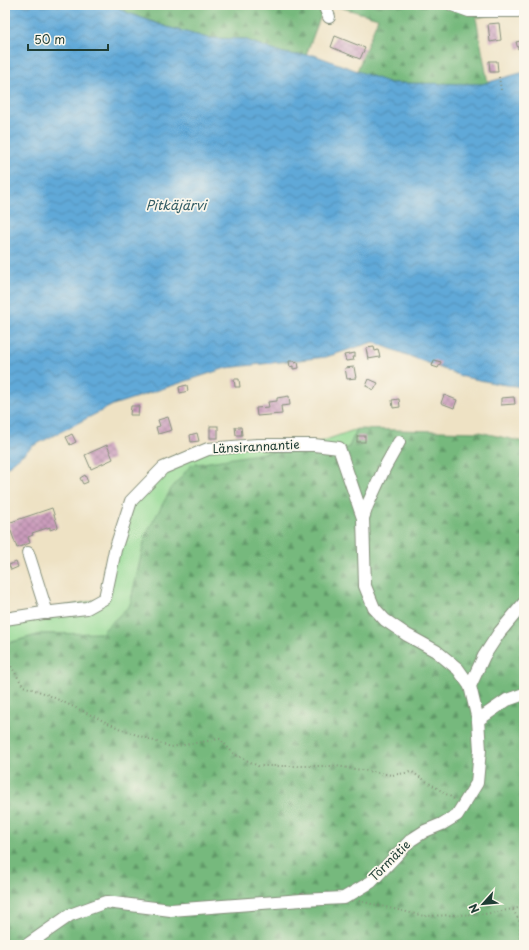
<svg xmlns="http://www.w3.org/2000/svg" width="529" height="950" font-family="'Playpen Sans',sans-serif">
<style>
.grass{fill:#93d993;stroke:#598b64}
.forest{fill:url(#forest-firs);stroke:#4a7b58}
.water{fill:url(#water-waves);stroke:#407386}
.building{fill:url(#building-cross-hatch)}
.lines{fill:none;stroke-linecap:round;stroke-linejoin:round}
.minor-casing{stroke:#86907c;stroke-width:14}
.path{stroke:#86907c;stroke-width:2;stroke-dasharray:1 3;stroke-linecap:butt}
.minor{stroke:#fff;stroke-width:12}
.labels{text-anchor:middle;stroke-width:3.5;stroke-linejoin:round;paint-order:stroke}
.street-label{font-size:12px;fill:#1f3d34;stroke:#fbf7ec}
.water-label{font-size:13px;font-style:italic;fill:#335d65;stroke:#fbf7ec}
</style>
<defs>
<pattern id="forest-firs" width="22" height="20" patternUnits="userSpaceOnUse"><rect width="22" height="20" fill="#76b97d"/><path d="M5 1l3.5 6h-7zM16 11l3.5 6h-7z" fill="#609867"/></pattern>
<pattern id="water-waves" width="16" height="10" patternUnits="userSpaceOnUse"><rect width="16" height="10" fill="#61a9d8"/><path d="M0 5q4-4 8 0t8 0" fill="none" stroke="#4f8bb0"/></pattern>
<pattern id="building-cross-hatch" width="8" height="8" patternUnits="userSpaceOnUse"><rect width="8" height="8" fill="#ca9bbb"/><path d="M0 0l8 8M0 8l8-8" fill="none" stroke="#a38099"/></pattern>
</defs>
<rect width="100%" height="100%" fill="#fbf7ec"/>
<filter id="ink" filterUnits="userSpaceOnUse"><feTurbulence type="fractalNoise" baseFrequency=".025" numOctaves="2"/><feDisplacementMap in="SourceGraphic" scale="8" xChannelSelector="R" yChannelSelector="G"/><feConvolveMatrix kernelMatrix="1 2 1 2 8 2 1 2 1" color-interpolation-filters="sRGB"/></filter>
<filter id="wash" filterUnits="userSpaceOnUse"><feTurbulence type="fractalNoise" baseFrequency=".012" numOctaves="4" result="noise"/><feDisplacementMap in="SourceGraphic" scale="16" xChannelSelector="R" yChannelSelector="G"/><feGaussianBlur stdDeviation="0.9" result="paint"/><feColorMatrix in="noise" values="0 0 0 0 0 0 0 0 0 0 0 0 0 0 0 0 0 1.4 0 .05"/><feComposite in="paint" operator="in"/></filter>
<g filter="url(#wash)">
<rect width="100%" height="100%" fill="#eee2c4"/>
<polygon class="grass" points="357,429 349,447 336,452 315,453 146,534 130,605 101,634 41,634 5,644 5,619 105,598 131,501 163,468 208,449 314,444"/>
<g class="forest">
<polygon points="114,5 325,5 306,55 295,55 278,52 244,39 208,38 167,27 128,13"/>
<polygon points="332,5 524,5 524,7 476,18 488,83 482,84 390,83 357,71 378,18"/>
<polygon points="357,429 479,432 524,442 524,945 5,945 5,644 41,634 101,633 130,605 146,534 171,489 191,465 276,451 336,452 349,447"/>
</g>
<polygon class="water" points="5,5 114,5 128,13 167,27 208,38 244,39 278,52 295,55 314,55 390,83 482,84 524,72 524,387 499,384 464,377 373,342 326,357 226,368 113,405 33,446 5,469"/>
<g id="blocks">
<g class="building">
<polygon points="499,23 501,40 490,42 488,24"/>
<polygon points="335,36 365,48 360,59 331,47"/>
<polygon points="524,40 524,47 518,49 516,42"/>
<polygon points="489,61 497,61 498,72 490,72"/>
<polygon points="374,347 375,351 378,350 380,357 368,359 366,348"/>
<polygon points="355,353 355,357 353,357 354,360 346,361 344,355"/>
<polygon points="434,360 441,362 438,368 432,366"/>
<polygon points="289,361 295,361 295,363 298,362 299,368 293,369 293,366 290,367"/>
<polygon points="354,367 356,378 347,379 345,368"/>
<polygon points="234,379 239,379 240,387 235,387"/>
<polygon points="369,379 378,383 374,390 366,386"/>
<polygon points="187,385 188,391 180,393 179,387"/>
<polygon points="444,395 457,400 454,408 441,403"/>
<polygon points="289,396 290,405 281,406 282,414 257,416 256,408 269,407 268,402 277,401 277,398"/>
<polygon points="514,397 515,404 501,405 501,398"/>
<polygon points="399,399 400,407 393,408 392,400"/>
<polygon points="131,406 139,406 138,415 130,415"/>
<polygon points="168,417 172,430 158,434 156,427 160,426 158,420"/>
<rect x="210" y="426" width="8" height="12"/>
<polygon points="235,427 241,427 242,435 236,435"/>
<polygon points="197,433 199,441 191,442 190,435"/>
<polygon points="72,434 76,442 70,445 66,437"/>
<rect x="357" y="436" width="8" height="6"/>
<polygon points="107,445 113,459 91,469 85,455"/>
<polygon points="85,475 88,482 83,484 80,478"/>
<polygon points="52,508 58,527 50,530 50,527 32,533 33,535 28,537 30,543 17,548 8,523"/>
<polygon points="16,562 18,567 11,570 9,565"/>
</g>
</g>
</g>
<g filter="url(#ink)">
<use href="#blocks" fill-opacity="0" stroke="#86907c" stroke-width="1"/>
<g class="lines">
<g class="minor-casing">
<g id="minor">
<polyline points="324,5 329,17"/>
<polyline points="452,5 469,11 518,11"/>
<polyline points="399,442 385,467 367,506 363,518 365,586 374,608 385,620 407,635 436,651 458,669 470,686"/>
<polyline points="28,553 47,613"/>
<polyline points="5,619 43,613 87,608 105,598 115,550 131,501 163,468 208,449 257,445 314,445 339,448 363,518"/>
<polyline points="478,720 507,700 524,694"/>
<polyline points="27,945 70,915 106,902 171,910 302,900 344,898 371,882 411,840 425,831 442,824 457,815 477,783 480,750 478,720 470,686 484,656 499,633 524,603"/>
</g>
</g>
<g class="path">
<polyline points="499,77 501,90"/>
<polyline points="5,656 23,686 44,693 123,730 171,747 220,739 234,754 258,766 336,766 392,775 412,772 454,799"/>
<polyline points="359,901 424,916 485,914 524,907"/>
<polyline points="513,910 520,922 520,945"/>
</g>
<use href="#minor" class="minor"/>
</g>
</g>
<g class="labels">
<g class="street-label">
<text transform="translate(256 447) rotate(-3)" y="4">Länsirannantie</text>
<text transform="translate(390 861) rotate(-45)" y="4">Törmätie</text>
</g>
<g class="water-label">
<text x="176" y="210">Pitkäjärvi</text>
</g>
</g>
<rect width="529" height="950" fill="none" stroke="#fbf7ec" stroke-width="20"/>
<g transform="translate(483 904) rotate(243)" stroke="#fbf7ec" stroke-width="3" paint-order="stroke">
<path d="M0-3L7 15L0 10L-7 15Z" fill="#1f3d34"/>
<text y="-6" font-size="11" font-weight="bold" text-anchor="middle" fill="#1f3d34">N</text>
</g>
<path d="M28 44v6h80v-6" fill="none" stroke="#1f3d34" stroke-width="2"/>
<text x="34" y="44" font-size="12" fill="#1f3d34" stroke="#fbf7ec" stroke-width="3" paint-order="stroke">50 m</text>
</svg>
